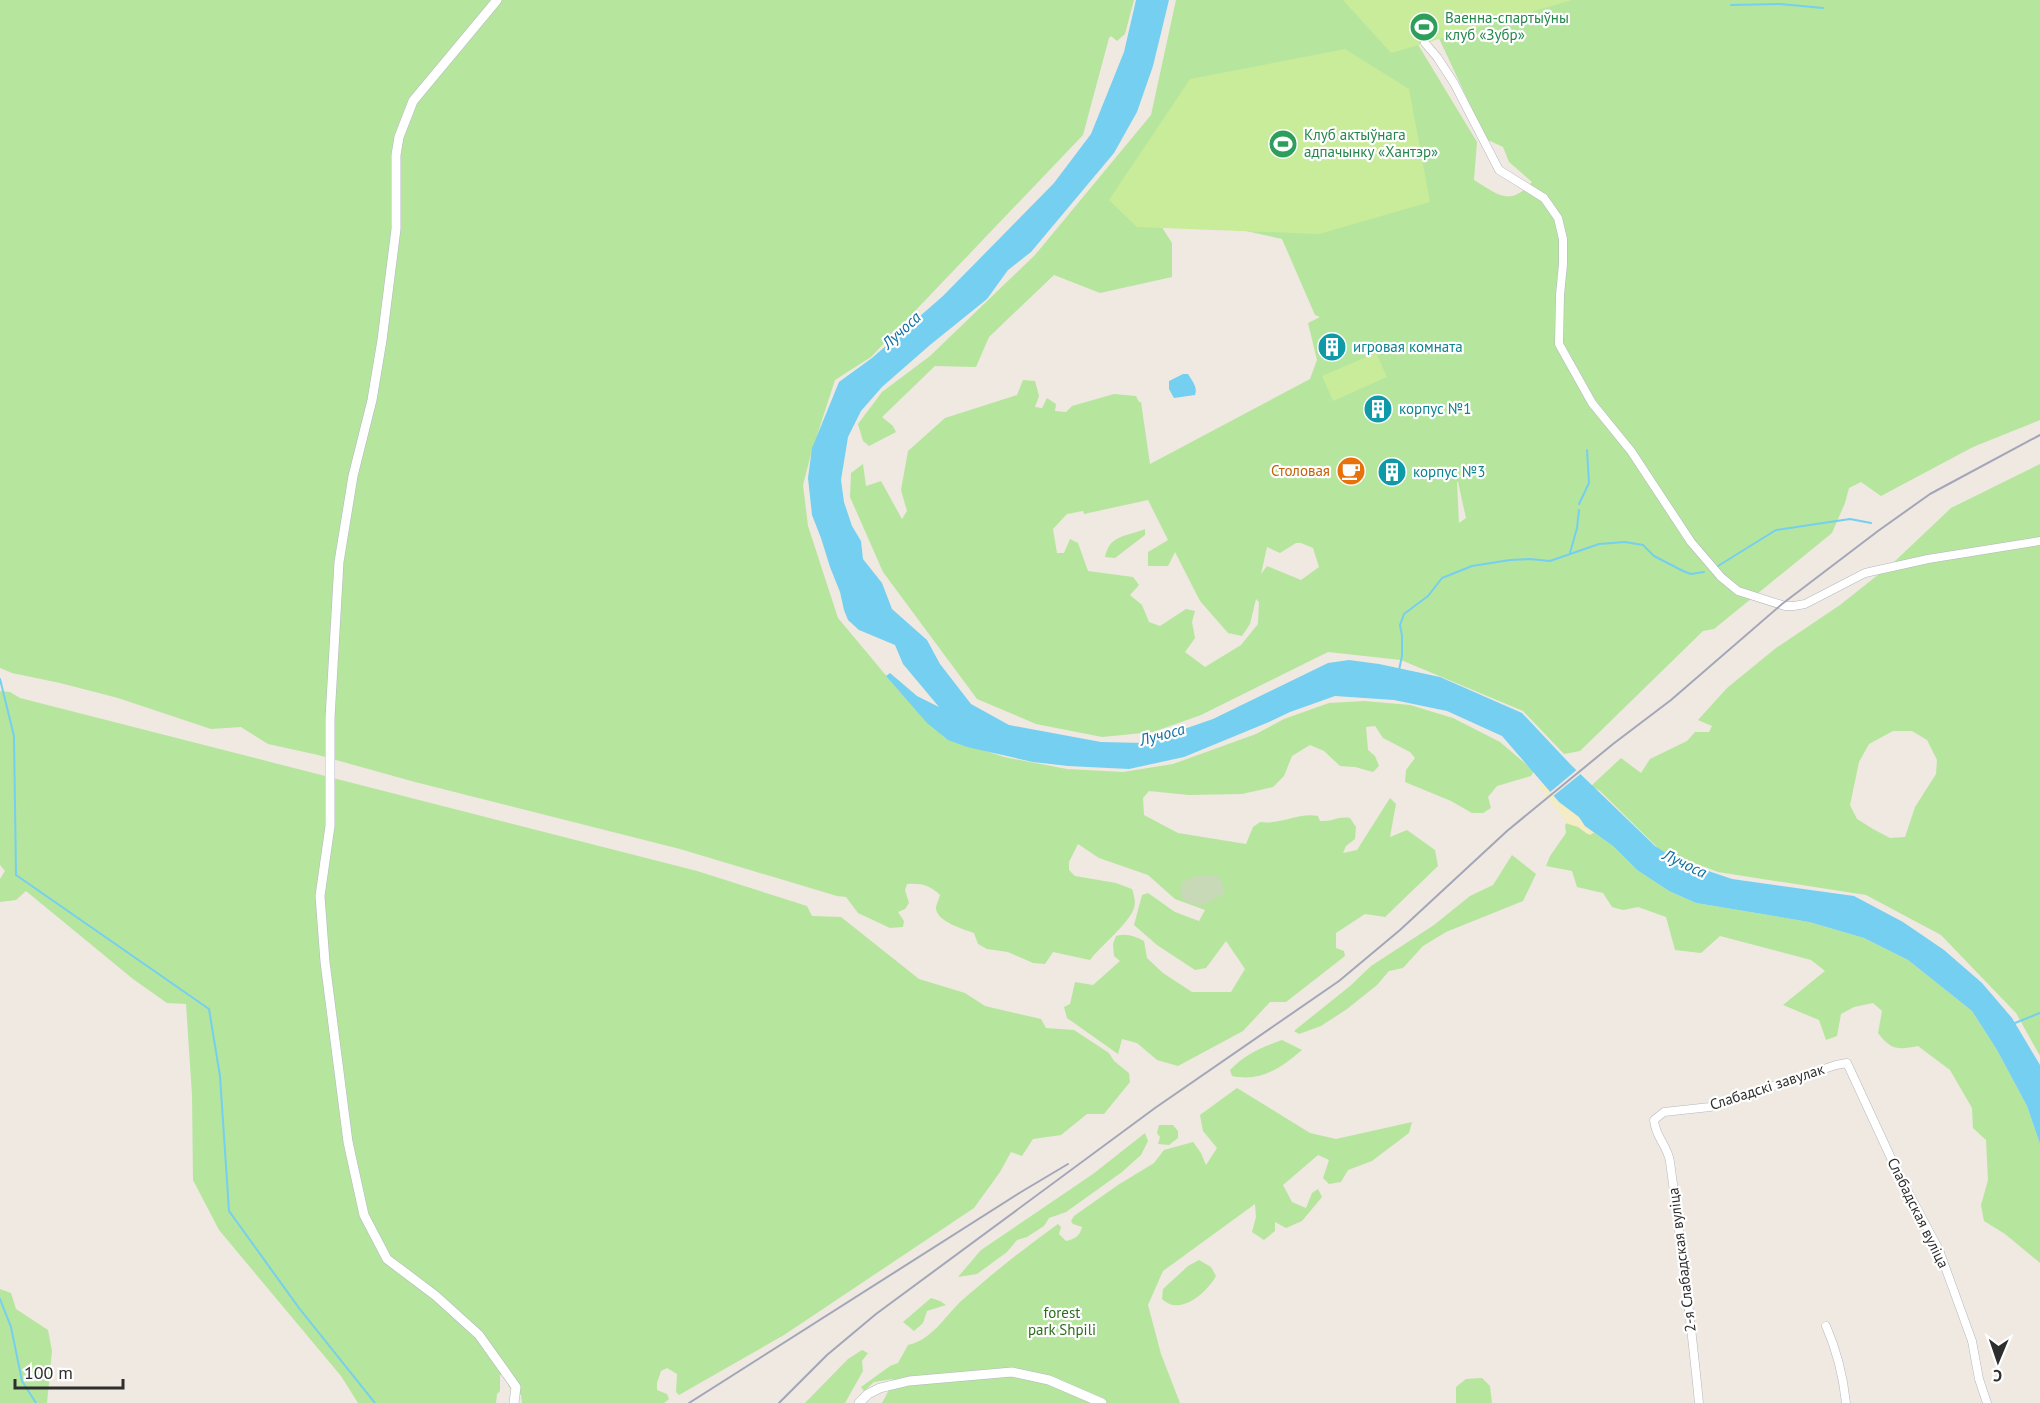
<svg xmlns="http://www.w3.org/2000/svg" width="2040" height="1403" font-family="'PT Sans',sans-serif">
<style>
.green{fill:#b6e59e;fill-rule:evenodd}
.sand{fill:#f3ecc5}
.cemetery{fill:#c8d9b8}
.pitch{fill:#c9ec9a}
.water{fill:#75cff0}
.pier{fill:#efe9e1}
.lines{fill:none;stroke-linecap:round;stroke-linejoin:round}
.stream{stroke:#75cff0;stroke-width:2}
.minor-casing{stroke:#b4b7c1;stroke-width:9}
.tertiary-casing{stroke:#b4b7c1;stroke-width:10}
.minor{stroke:#fff;stroke-width:8}
.tertiary{stroke:#fff;stroke-width:9}
.rail{stroke:#a3a6b8;stroke-width:2}
.labels{text-anchor:middle;stroke-width:4.5;stroke-linejoin:round;paint-order:stroke}
.leisure-label{font-size:15px;fill:#27864d;stroke:#fff;text-anchor:start}
.culture-label{font-size:15px;fill:#0d838f;stroke:#fff;text-anchor:start}
.food-label{font-size:15px;fill:#c56008;stroke:#fff;text-anchor:end}
.street-label{font-size:15px;fill:#2e2e2e;stroke:#fff}
.park-label{font-size:15px;fill:#2c6e1b;stroke:#fff}
.water-label{font-size:16px;font-style:italic;fill:#0d6fa3;stroke:#fff}
</style>
<rect width="100%" height="100%" fill="#efe9e1"/>
<g class="green">
<path d="M 0,0 L 1134,0 L 1125,34 L 1117,41 L 1111,36 L 1109,38 L 1083,135 L 871,357 L 835,380 L 811,454 L 803,485 L 808,526 L 838,618 L 894,685 L 944,737 L 1004,757 L 1067,769 L 1123,772 L 1173,764 L 1256,734 L 1284,719 L 1329,703 L 1364,701 L 1410,705 L 1453,718 L 1500,742 L 1534,771 L 1531,776 L 1497,786 L 1488,797 L 1491,808 L 1483,813 L 1472,813 L 1451,801 L 1405,782 L 1406,770 L 1415,758 L 1410,752 L 1383,738 L 1375,726 L 1366,727 L 1368,750 L 1375,756 L 1379,766 L 1373,772 L 1355,767 L 1340,766 L 1324,751 L 1310,745 L 1292,756 L 1284,776 L 1273,787 L 1242,794 L 1189,795 L 1149,791 L 1143,798 L 1144,815 L 1178,833 L 1246,844 L 1253,827 L 1260,822 C 1280,825 1299,812 1318,816 L 1320,821 C 1333,822 1338,816 1350,818 L 1356,827 L 1355,839 L 1346,846 L 1343,853 L 1357,850 L 1390,798 L 1396,804 L 1390,837 L 1407,830 L 1435,850 L 1438,866 L 1385,917 L 1365,914 L 1336,933 L 1336,948 L 1344,951 L 1345,956 L 1286,1002 L 1270,1002 L 1243,1031 L 1178,1066 L 1157,1060 L 1137,1043 L 1122,1039 L 1118,1054 L 1067,1018 L 1064,1007 L 1070,1004 L 1075,982 L 1093,985 L 1120,961 L 1114,956 L 1113,944 L 1116,936 C 1126,933 1135,936 1144,941 L 1147,958 L 1163,973 L 1192,992 L 1231,992 L 1245,969 L 1226,941 L 1206,968 L 1195,970 L 1157,945 L 1134,925 L 1142,895 L 1148,893 L 1175,912 L 1199,921 L 1205,910 L 1175,899 L 1148,875 L 1099,858 L 1078,844 L 1069,862 L 1069,870 L 1075,876 L 1116,883 L 1132,889 C 1134,895 1136,902 1134,908 C 1130,922 1100,947 1090,960 L 1053,952 L 1045,964 L 1033,963 L 1008,952 L 987,949 L 978,944 L 974,933 C 963,929 938,922 936,909 C 936,905 939,899 940,895 C 930,885 921,883 907,884 L 905,890 L 909,903 L 905,909 L 898,912 L 904,921 L 903,927 L 890,928 L 858,913 L 846,897 L 837,896 L 680,849 L 415,782 L 318,755 L 268,744 L 241,727 L 211,729 L 118,698 L 60,683 L 12,673 L 0,668 Z"/>
<path d="M 1176,0 L 1353,0 L 1414,38 L 1477,142 L 1474,180 C 1499,195 1509,207 1532,182 L 1509,162 L 1503,147 L 1486,139 L 1437,34 L 1449,0 L 2040,0 L 2040,420 L 1973,447 L 1881,496 L 1861,482 L 1849,488 L 1845,503 L 1832,533 L 1714,629 L 1703,631 L 1580,751 L 1564,754 L 1523,711 L 1401,660 L 1328,652 L 1201,715 L 1153,732 L 1102,737 L 1036,724 L 977,699 L 883,572 L 850,497 L 851,473 L 863,464 L 866,486 L 881,481 L 902,519 L 907,511 L 901,490 L 908,451 L 945,418 L 1017,395 L 1023,380 L 1035,381 L 1039,396 L 1035,407 L 1042,408 L 1047,398 L 1056,404 L 1055,411 L 1066,412 L 1072,406 L 1114,394 L 1136,396 L 1139,402 L 1141,402 L 1150,464 L 1310,379 L 1317,360 L 1308,323 L 1320,317 L 1315,315 L 1282,239 L 1151,210 L 1172,243 L 1172,277 L 1100,293 L 1054,275 L 989,337 L 976,367 L 935,366 L 882,417 L 893,426 L 896,432 L 869,446 L 863,441 L 858,424 L 882,392 L 930,356 L 1035,255 L 1151,115 ZM 1458,482 L 1466,518 L 1459,523 L 1457,482 ZM 1148,500 L 1168,540 L 1148,552 L 1148,566 L 1168,566 L 1175,552 L 1200,601 L 1228,633 L 1242,636 L 1250,624 L 1256,599 L 1259,602 L 1258,624 L 1241,645 L 1205,667 L 1185,652 L 1195,638 L 1192,622 L 1195,611 L 1186,609 L 1160,626 L 1149,622 L 1142,605 L 1130,595 L 1139,585 L 1133,577 L 1088,571 L 1078,543 L 1070,539 L 1064,553 L 1057,553 L 1053,529 L 1067,514 L 1083,511 L 1084,514 ZM 1296,543 L 1301,543 L 1313,548 L 1319,567 L 1301,580 L 1267,566 L 1261,574 L 1267,547 L 1280,553 Z"/>
<path d="M 2040,464 L 2040,1056 L 2016,1013 L 1941,935 L 1866,895 L 1718,872 L 1660,850 L 1600,791 L 1591,786 L 1621,758 L 1641,773 L 1650,759 L 1687,741 L 1695,732 L 1709,732 L 1712,726 L 1698,720 L 1727,688 L 1776,648 L 1840,605 L 1893,563 L 1951,508 ZM 1893,731 L 1912,731 L 1927,740 L 1937,760 L 1936,774 L 1915,807 L 1905,837 L 1890,838 L 1873,829 L 1857,819 L 1850,805 L 1859,762 L 1869,744 Z"/>
<path d="M 1145,529 L 1145,535 L 1115,558 L 1105,557 C 1110,534 1126,537 1145,529 Z"/>
<polygon points="0,691 10,692 20,698 697,871 807,906 812,916 841,917 919,979 965,993 985,1006 1041,1019 1046,1028 1074,1030 1109,1053 1114,1061 1129,1073 1130,1082 1104,1114 1087,1114 1061,1135 1033,1139 1022,1156 1011,1152 1000,1172 974,1208 784,1335 679,1395 676,1392 677,1374 667,1368 661,1371 657,1383 657,1390 667,1394 669,1399 664,1403 522,1403 521,1395 509,1387 505,1375 500,1375 500,1391 497,1394 496,1403 358,1403 341,1376 219,1230 193,1180 192,1095 186,1004 167,1003 133,979 26,891 16,900 0,902 0,879 5,871 0,865"/>
<path d="M 1577,815 L 1585,826 L 1613,846 L 1637,870 L 1669,891 L 1696,903 L 1809,922 L 1864,938 L 1908,960 L 1972,1011 L 1997,1050 L 2027,1106 L 2040,1144 L 2040,1263 L 2005,1234 L 1984,1221 L 1981,1205 L 1988,1180 L 1986,1140 L 1973,1128 L 1972,1108 L 1950,1070 L 1918,1046 C 1898,1050 1891,1050 1878,1033 L 1882,1011 L 1873,1003 L 1854,1007 L 1841,1014 L 1837,1036 L 1826,1040 L 1819,1020 L 1783,1005 L 1825,971 L 1811,960 L 1720,936 L 1701,953 L 1675,950 L 1666,917 L 1638,907 L 1623,910 L 1612,907 L 1603,893 L 1577,887 L 1572,871 L 1546,866 L 1550,856 L 1566,833 L 1565,825 Z"/>
<polygon points="1512,855 1536,874 1523,901 1446,932 1423,946 1403,968 1389,971 1377,985 1347,1009 1321,1026 1299,1034 1294,1031 1350,986 1371,966 1434,925 1470,896 1493,885"/>
<path d="M 1282,1040 L 1302,1050 C 1281,1068 1261,1082 1232,1076 L 1230,1070 C 1245,1054 1262,1047 1282,1040 Z"/>
<path d="M 1237,1088 L 1310,1133 L 1336,1139 L 1412,1122 L 1409,1133 L 1372,1161 L 1348,1170 L 1341,1182 L 1329,1184 L 1323,1178 L 1329,1160 L 1318,1155 L 1283,1185 L 1292,1202 L 1306,1208 L 1312,1193 L 1318,1189 L 1322,1197 L 1302,1221 L 1286,1228 L 1275,1222 L 1275,1231 L 1264,1240 L 1252,1232 L 1256,1217 L 1255,1204 L 1163,1271 L 1148,1305 L 1161,1354 L 1180,1403 L 882,1403 L 890,1388 L 893,1379 L 874,1382 L 864,1391 L 861,1387 L 890,1366 L 898,1363 L 908,1345 C 930,1341 945,1317 960,1302 C 969,1294 979,1286 988,1278 C 1011,1259 1034,1241 1058,1224 L 1061,1227 L 1059,1234 L 1066,1241 C 1075,1239 1080,1236 1082,1227 L 1073,1224 L 1071,1221 L 1074,1216 L 1118,1185 L 1154,1163 L 1164,1150 L 1193,1142 L 1201,1153 L 1206,1165 L 1217,1148 L 1203,1131 L 1200,1115 Z"/>
<polygon points="1159,1125 1173,1125 1178,1131 1178,1138 1169,1145 1158,1144 1160,1137 1157,1133"/>
<polygon points="1145,1133 1148,1141 1141,1155 1122,1172 1066,1212 1049,1218 1044,1226 1027,1237 1017,1240 1007,1252 977,1274 958,1277 981,1250 1093,1174"/>
<path d="M 1199,1260 L 1211,1267 L 1216,1276 C 1207,1292 1180,1317 1162,1299 L 1163,1289 L 1188,1266 Z"/>
<polygon points="0,1289 11,1293 16,1309 48,1330 52,1351 47,1403 0,1403"/>
<polygon points="931,1298 940,1301 946,1305 927,1311 923,1323 914,1331 903,1322"/>
<polygon points="862,1350 868,1353 862,1361 863,1371 845,1403 805,1403 848,1359"/>
<polygon points="1482,1378 1490,1386 1492,1403 1456,1403 1456,1387 1466,1379"/>
</g>
<polygon class="sand" points="1540,783 1548,787 1559,802 1579,817 1585,826 1595,832 1590,835 1586,833 1578,827 1568,824 1540,788"/>
<path class="cemetery" d="M 1215,875 L 1221,879 L 1225,892 C 1206,904 1205,909 1184,901 L 1180,892 L 1183,882 L 1192,877 Z"/>
<g class="pitch">
<polygon points="1343,0 1572,0 1391,53"/>
<polygon points="1345,49 1409,89 1430,202 1319,234 1137,227 1109,200 1190,79"/>
<polygon points="1376,353 1387,377 1333,401 1322,376"/>
</g>
<g class="water">
<polygon points="1136,0 1169,0 1153,66 1137,112 1114,153 1031,252 1008,270 987,299 930,345 882,387 861,411 848,437 841,480 844,502 852,526 861,541 863,559 882,583 892,609 927,640 940,664 971,704 1009,725 1101,742 1144,743 1213,719 1328,663 1349,660 1379,664 1440,677 1522,713 1571,765 1655,846 1679,861 1732,879 1854,896 1903,922 1944,950 1982,983 2012,1018 2040,1065 2040,1144 2027,1106 1997,1050 1972,1011 1908,960 1864,938 1809,922 1696,903 1669,891 1637,870 1613,846 1585,826 1579,817 1559,802 1502,736 1447,711 1394,700 1335,696 1290,712 1269,722 1184,757 1129,769 1068,766 1033,762 967,747 948,740 927,723 886,676 890,673 917,696 939,707 903,664 895,645 859,630 848,620 844,610 840,592 830,567 821,538 812,515 808,478 812,448 839,382 872,358 943,296 1054,183 1091,134 1124,52"/>
<path d="M 1183,374 L 1188,374 C 1192,381 1198,387 1195,395 L 1174,398 L 1169,389 L 1169,381 Z"/>
</g>
<polygon class="pier" points="1579,768 1583,772 1552,797 1549,793"/>
<g class="lines">
<g class="stream">
<polyline points="1731,5 1780,4 1823,8"/>
<polyline points="1579,504 1589,483 1587,450"/>
<polyline points="1570,553 1577,528 1579,510"/>
<polyline points="1718,566 1776,530 1850,519 1871,523"/>
<polyline points="1399,670 1402,656 1402,636 1400,625 1404,614 1428,596 1442,578 1472,566 1510,560 1530,559 1550,561 1599,544 1625,542 1643,545 1654,556 1683,571 1691,574 1704,572"/>
<polyline points="0,679 14,736 16,875 209,1009 220,1076 229,1211 299,1308 375,1403"/>
<polyline points="2015,1023 2040,1013"/>
<polyline points="0,1299 11,1327 22,1381 36,1403"/>
</g>
<g class="minor-casing">
<g id="minor">
<polyline points="1425,43 1437,57 1454,83 1499,170 1544,198 1558,218 1563,239 1563,264 1560,295 1559,344 1592,403 1631,451 1691,542 1721,577 1738,591 1785,606 1794,606 1805,604 1865,573 1928,559 2040,541"/>
<path d="M 1826,1326 C 1837,1351 1843,1375 1846,1403"/>
<path d="M 1699,1403 C 1691,1322 1681,1242 1670,1162 C 1668,1146 1655,1137 1654,1120 L 1664,1112 L 1710,1107 L 1836,1065 L 1847,1063 L 1897,1171 L 1939,1250 L 1972,1341 L 1979,1379 L 1987,1403"/>
</g>
</g>
<g class="tertiary-casing">
<g id="tertiary">
<polyline points="497,0 413,101 399,137 396,155 396,229 382,340 372,400 353,476 339,562 330,718 330,826 320,896 325,962 348,1142 364,1215 387,1259 436,1296 479,1335 516,1387 514,1403"/>
<polyline points="859,1403 868,1394 880,1388 909,1381 1012,1372 1049,1380 1102,1403"/>
</g>
</g>
<use href="#minor" class="minor"/>
<use href="#tertiary" class="tertiary"/>
<g class="rail">
<polyline points="689,1403 1021,1192 1068,1164"/>
<polyline points="779,1403 827,1355 876,1314 1155,1108 1339,981 1400,930 1507,831 1613,744 1671,700 1782,604 1878,531 1930,494 2040,435"/>
</g>
</g>
<defs>
<g id="stadium-disc" transform="scale(1.5)"><circle r="9.5" fill="#2e9e5b" stroke="#fff"/><path d="M0-5a6.5 5 0 1 0 0 10a6.5 5 0 1 0 0-10ZM-3.5-1.8h7v3.6h-7Z" fill="#fff"/></g>
<g id="building-disc" transform="scale(1.5)"><circle r="9.5" fill="#0f9aa8" stroke="#fff"/><path d="M-4-6H4V6H1V3H-1V6H-4ZM-2.5-4.3h1.7v1.8h-1.7ZM.8-4.3h1.7v1.8H.8ZM-2.5-1h1.7V.8h-1.7ZM.8-1h1.7V.8H.8Z" fill="#fff"/></g>
<g id="cafe-disc" transform="scale(1.5)"><circle r="9.5" fill="#e8710a" stroke="#fff"/><path d="M-5.5-4.5H6V0H3Q3 3.5 0 3.5H-2.5Q-5.5 3.5-5.5 0ZM3-3.2v2h1.7v-2ZM-6 4.5H4V6H-6Z" fill="#fff"/></g>
</defs>
<g fill-rule="evenodd">
<use href="#stadium-disc" x="1424" y="27"/>
<use href="#stadium-disc" x="1283" y="144"/>
<use href="#building-disc" x="1332" y="347"/>
<use href="#building-disc" x="1378" y="409"/>
<use href="#cafe-disc" x="1351" y="471"/>
<use href="#building-disc" x="1392" y="472"/>
</g>
<g class="labels">
<g class="leisure-label">
<text x="1445" y="23">Ваенна-спартыўны<tspan x="1445" dy="17">клуб «Зубр»</tspan></text>
<text x="1304" y="140">Клуб актыўнага<tspan x="1304" dy="17">адпачынку «Хантэр»</tspan></text>
</g>
<g class="culture-label">
<text x="1353" y="352">игровая комната</text>
<text x="1399" y="414">корпус №1</text>
<text x="1413" y="477">корпус №3</text>
</g>
<g class="food-label">
<text x="1330" y="476">Столовая</text>
</g>
<g class="street-label">
<text transform="translate(1767 1087) rotate(-18)" y="5">Слабадскі завулак</text>
<text transform="translate(1918 1213) rotate(64)" y="5">Слабадская вуліца</text>
<text transform="translate(1682 1260) rotate(-97)" y="5">2-я Слабадская вуліца</text>
</g>
<g class="park-label">
<text x="1062" y="1318">forest<tspan x="1062" dy="17">park Shpili</tspan></text>
</g>
<g class="water-label">
<text transform="translate(901 330) rotate(-43)" y="6">Лучоса</text>
<text transform="translate(1162 734) rotate(-15)" y="6">Лучоса</text>
<text transform="translate(1685 863) rotate(25)" y="6">Лучоса</text>
</g>
</g>
<g transform="translate(1998 1361) rotate(182)" stroke="#ffffff" stroke-width="4.5" paint-order="stroke">
<path d="M0-4.5L10 22L0 15L-10 22Z" fill="#2e2e2e"/>
<text y="-9" font-size="16" font-weight="bold" text-anchor="middle" fill="#2e2e2e">С</text>
</g>
<path d="M15 1379v9h108v-9" fill="none" stroke="#2e2e2e" stroke-width="3"/>
<text x="24" y="1379" font-size="18" fill="#2e2e2e" stroke="#ffffff" stroke-width="4.5" paint-order="stroke">100 m</text>
</svg>
